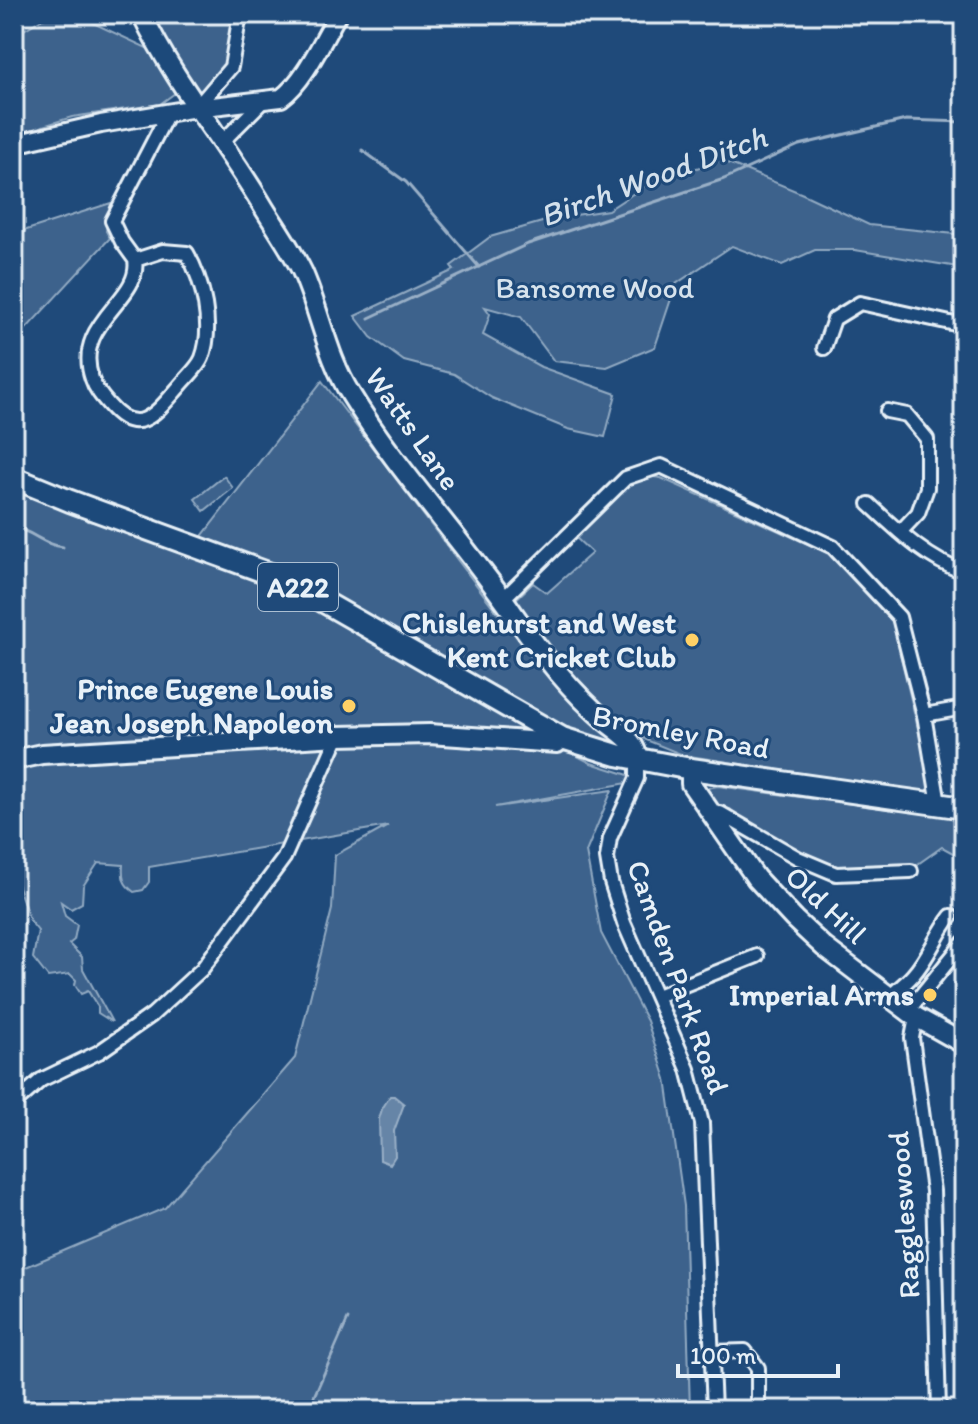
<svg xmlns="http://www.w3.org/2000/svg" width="978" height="1424" font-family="Itim,sans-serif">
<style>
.green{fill:#3c628c;stroke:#92aac2;stroke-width:2}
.water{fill:#6685a7;stroke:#9ab0c7;stroke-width:2}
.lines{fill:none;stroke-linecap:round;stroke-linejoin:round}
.stream{stroke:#9ab0c7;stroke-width:3}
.minor-casing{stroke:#e8f1f8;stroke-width:18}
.tertiary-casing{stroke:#e8f1f8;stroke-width:22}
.secondary-casing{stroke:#e8f1f8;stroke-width:24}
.primary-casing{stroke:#e8f1f8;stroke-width:26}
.minor{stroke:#1f4a7a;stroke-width:12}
.tertiary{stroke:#1f4a7a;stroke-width:16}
.secondary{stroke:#1f4a7a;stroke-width:18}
.primary{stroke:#1f4a7a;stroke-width:20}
.poi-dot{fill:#ffd166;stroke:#1f4a7a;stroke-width:3}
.labels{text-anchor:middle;stroke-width:6;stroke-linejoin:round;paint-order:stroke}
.shield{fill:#1f4a7a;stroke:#acbfd2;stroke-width:2}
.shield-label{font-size:28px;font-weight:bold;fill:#e8f1f8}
.park-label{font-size:30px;fill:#d7e3ed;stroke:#1f4a7a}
.street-label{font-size:30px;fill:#e8f1f8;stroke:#1f4a7a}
.poi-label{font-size:30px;font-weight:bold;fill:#e8f1f8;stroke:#1f4a7a;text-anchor:end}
.water-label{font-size:32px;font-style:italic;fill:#d4e1ec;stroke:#1f4a7a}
</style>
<rect width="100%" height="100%" fill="#1f4a7a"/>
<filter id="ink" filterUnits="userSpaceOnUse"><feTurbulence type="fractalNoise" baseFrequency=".0125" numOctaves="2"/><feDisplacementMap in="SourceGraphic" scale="16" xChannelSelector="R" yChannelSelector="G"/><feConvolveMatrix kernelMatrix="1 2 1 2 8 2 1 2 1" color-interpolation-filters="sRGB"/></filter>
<g filter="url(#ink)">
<g class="green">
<polygon points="50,14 74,14 149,49 175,93 160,104 72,117 14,135 14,36"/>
<polygon points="149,14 235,14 228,59 199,98"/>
<polygon points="721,160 803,194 869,225 964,235 964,268 855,250 815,250 782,265 732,246 676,284 655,347 607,367 554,361 521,317 485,307 490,314 483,335 541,367 616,394 605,437 568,429 492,398 454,374 404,361 371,337 355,316 454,270 451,266 490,237 556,218 608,210 648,184"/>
<polygon points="111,203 106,231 110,238 14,342 14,234"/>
<path d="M 322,381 L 506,624 L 565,691 L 620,743 L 560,747 L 591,763 L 644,780 L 495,807 L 612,790 L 586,852 L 601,933 L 647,1021 L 666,1079 L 684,1206 L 690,1410 L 14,1410 L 14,1272 L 165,1208 L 295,1058 L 332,909 L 335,855 L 388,826 L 149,867 L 149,882 L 143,890 L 134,892 C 123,884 122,878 123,865 L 98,863 L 83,886 L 82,903 L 71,909 L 61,902 L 65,916 L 77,925 L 74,940 L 69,944 L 82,957 L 83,969 L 112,1022 L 98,1013 L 98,1007 L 88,991 L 81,994 L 75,985 L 76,980 L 70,974 L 48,977 L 33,958 L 38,931 L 30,921 L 14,875 L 14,486 L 89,521 L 112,526 L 189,553 Z"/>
<polygon points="224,476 233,488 204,511 195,499"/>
<polygon points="647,476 661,478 828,553 892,620 931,783 925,793 683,755 646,740 604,705 560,661 512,603 533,583 547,593 592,553 573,535 629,483"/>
<polygon points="718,786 964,819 964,859 942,847 915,866 877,872 836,871 748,825 730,809 718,808 701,789"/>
</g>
<polygon class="water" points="390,1096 394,1096 404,1104 394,1131 395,1156 390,1164 380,1160 379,1119 382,1109"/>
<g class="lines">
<g class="stream">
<polyline points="362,150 406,182 479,267"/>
<polyline points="369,318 528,244 724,179 799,145 906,120 964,122"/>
<path d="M 14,528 C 32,530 40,544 63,547"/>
<polyline points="308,1410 348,1319"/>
</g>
<g class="minor-casing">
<g id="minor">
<polyline points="196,108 231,67 240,14"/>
<polyline points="222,142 263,101"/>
<path d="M 135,260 C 142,300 72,322 92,379 C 95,389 102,397 109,405 C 138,439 156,413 179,387 C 186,378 198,368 202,358 C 214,326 203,281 187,253 L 163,251 L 135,260 L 122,242 L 112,221 L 168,113"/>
<polyline points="824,348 834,319 860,303 964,326"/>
<polyline points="887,411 907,415 927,439 927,488 918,513 900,532"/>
<path d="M 869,504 C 898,531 926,559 964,572"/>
<polyline points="503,599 626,478 661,466 833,547 899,617 924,715 939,804"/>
<polyline points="924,715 964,708"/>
<polyline points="637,759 637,778 610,838 607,858 611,882 624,923 688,1069 702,1123 714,1410"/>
<polyline points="713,816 720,813 798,858 836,874 911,871"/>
<polyline points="657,996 757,956"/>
<path d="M 889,997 C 897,990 906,983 913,975 C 929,957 936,935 951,916"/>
<polyline points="908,1011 964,942"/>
<polyline points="916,1017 912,1038 933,1191 939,1410"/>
<polyline points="14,1104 41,1080 99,1052 152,1015 202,969 284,858 338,736"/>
<polyline points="713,1352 745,1351 758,1368 758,1410"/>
</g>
</g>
<g class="tertiary-casing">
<path id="tertiary" d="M 14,144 L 101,124 L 196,108 L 281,98 C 305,81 323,39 338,14"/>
</g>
<g class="secondary-casing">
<g id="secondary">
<path d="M 142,14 C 175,84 225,142 264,208 C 277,229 291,249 302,271 C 320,311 327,357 351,395 C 398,472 462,539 513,613 C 541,653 571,692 608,723 C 620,733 637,742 637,759"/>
<polyline points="14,760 42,754 338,736 429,734 557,743 562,738"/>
<polyline points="691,769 691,784 756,878 794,919 824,947 916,1017 964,1044"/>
</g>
</g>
<g class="primary-casing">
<polyline id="primary" points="14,478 70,501 284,579 562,738 617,755 691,769 964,808"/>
</g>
<use href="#minor" class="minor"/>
<use href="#tertiary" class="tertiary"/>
<use href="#secondary" class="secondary"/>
<use href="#primary" class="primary"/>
</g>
</g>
<g class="poi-dot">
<circle cx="692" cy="640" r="8"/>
<circle cx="349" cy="706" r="8"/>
<circle cx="930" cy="995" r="8"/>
</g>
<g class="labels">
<rect class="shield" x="258" y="563" width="80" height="48" rx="6"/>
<g class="shield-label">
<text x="298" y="597">A222</text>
</g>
<g class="park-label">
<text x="595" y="298">Bansome Wood</text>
</g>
<g class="street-label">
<text transform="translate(413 429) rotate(55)" y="10">Watts Lane</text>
<text transform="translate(681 732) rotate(11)" y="10">Bromley Road</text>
<text transform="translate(826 905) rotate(43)" y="10">Old Hill</text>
<text transform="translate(678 977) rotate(70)" y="10">Camden Park Road</text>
<text transform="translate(904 1215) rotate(-94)" y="10">Raggleswood</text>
</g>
<g class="poi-label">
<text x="676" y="633">Chislehurst and West<tspan x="676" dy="34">Kent Cricket Club</tspan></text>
<text x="333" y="699">Prince Eugene Louis<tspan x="333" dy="34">Jean Joseph Napoleon</tspan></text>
<text x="914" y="1005">Imperial Arms</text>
</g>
<g class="water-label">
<text transform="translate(653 176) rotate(-20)" y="11">Birch Wood Ditch</text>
</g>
</g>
<rect width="978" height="1424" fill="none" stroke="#1f4a7a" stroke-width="48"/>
<rect x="24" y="24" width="930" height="1376" fill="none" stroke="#e8f1f8" stroke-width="3" filter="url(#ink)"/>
<path d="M678 1364v12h160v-12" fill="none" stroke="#e8f1f8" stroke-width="4"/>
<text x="690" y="1364" font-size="24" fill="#e8f1f8" stroke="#1f4a7a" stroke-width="6" paint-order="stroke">100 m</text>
</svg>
